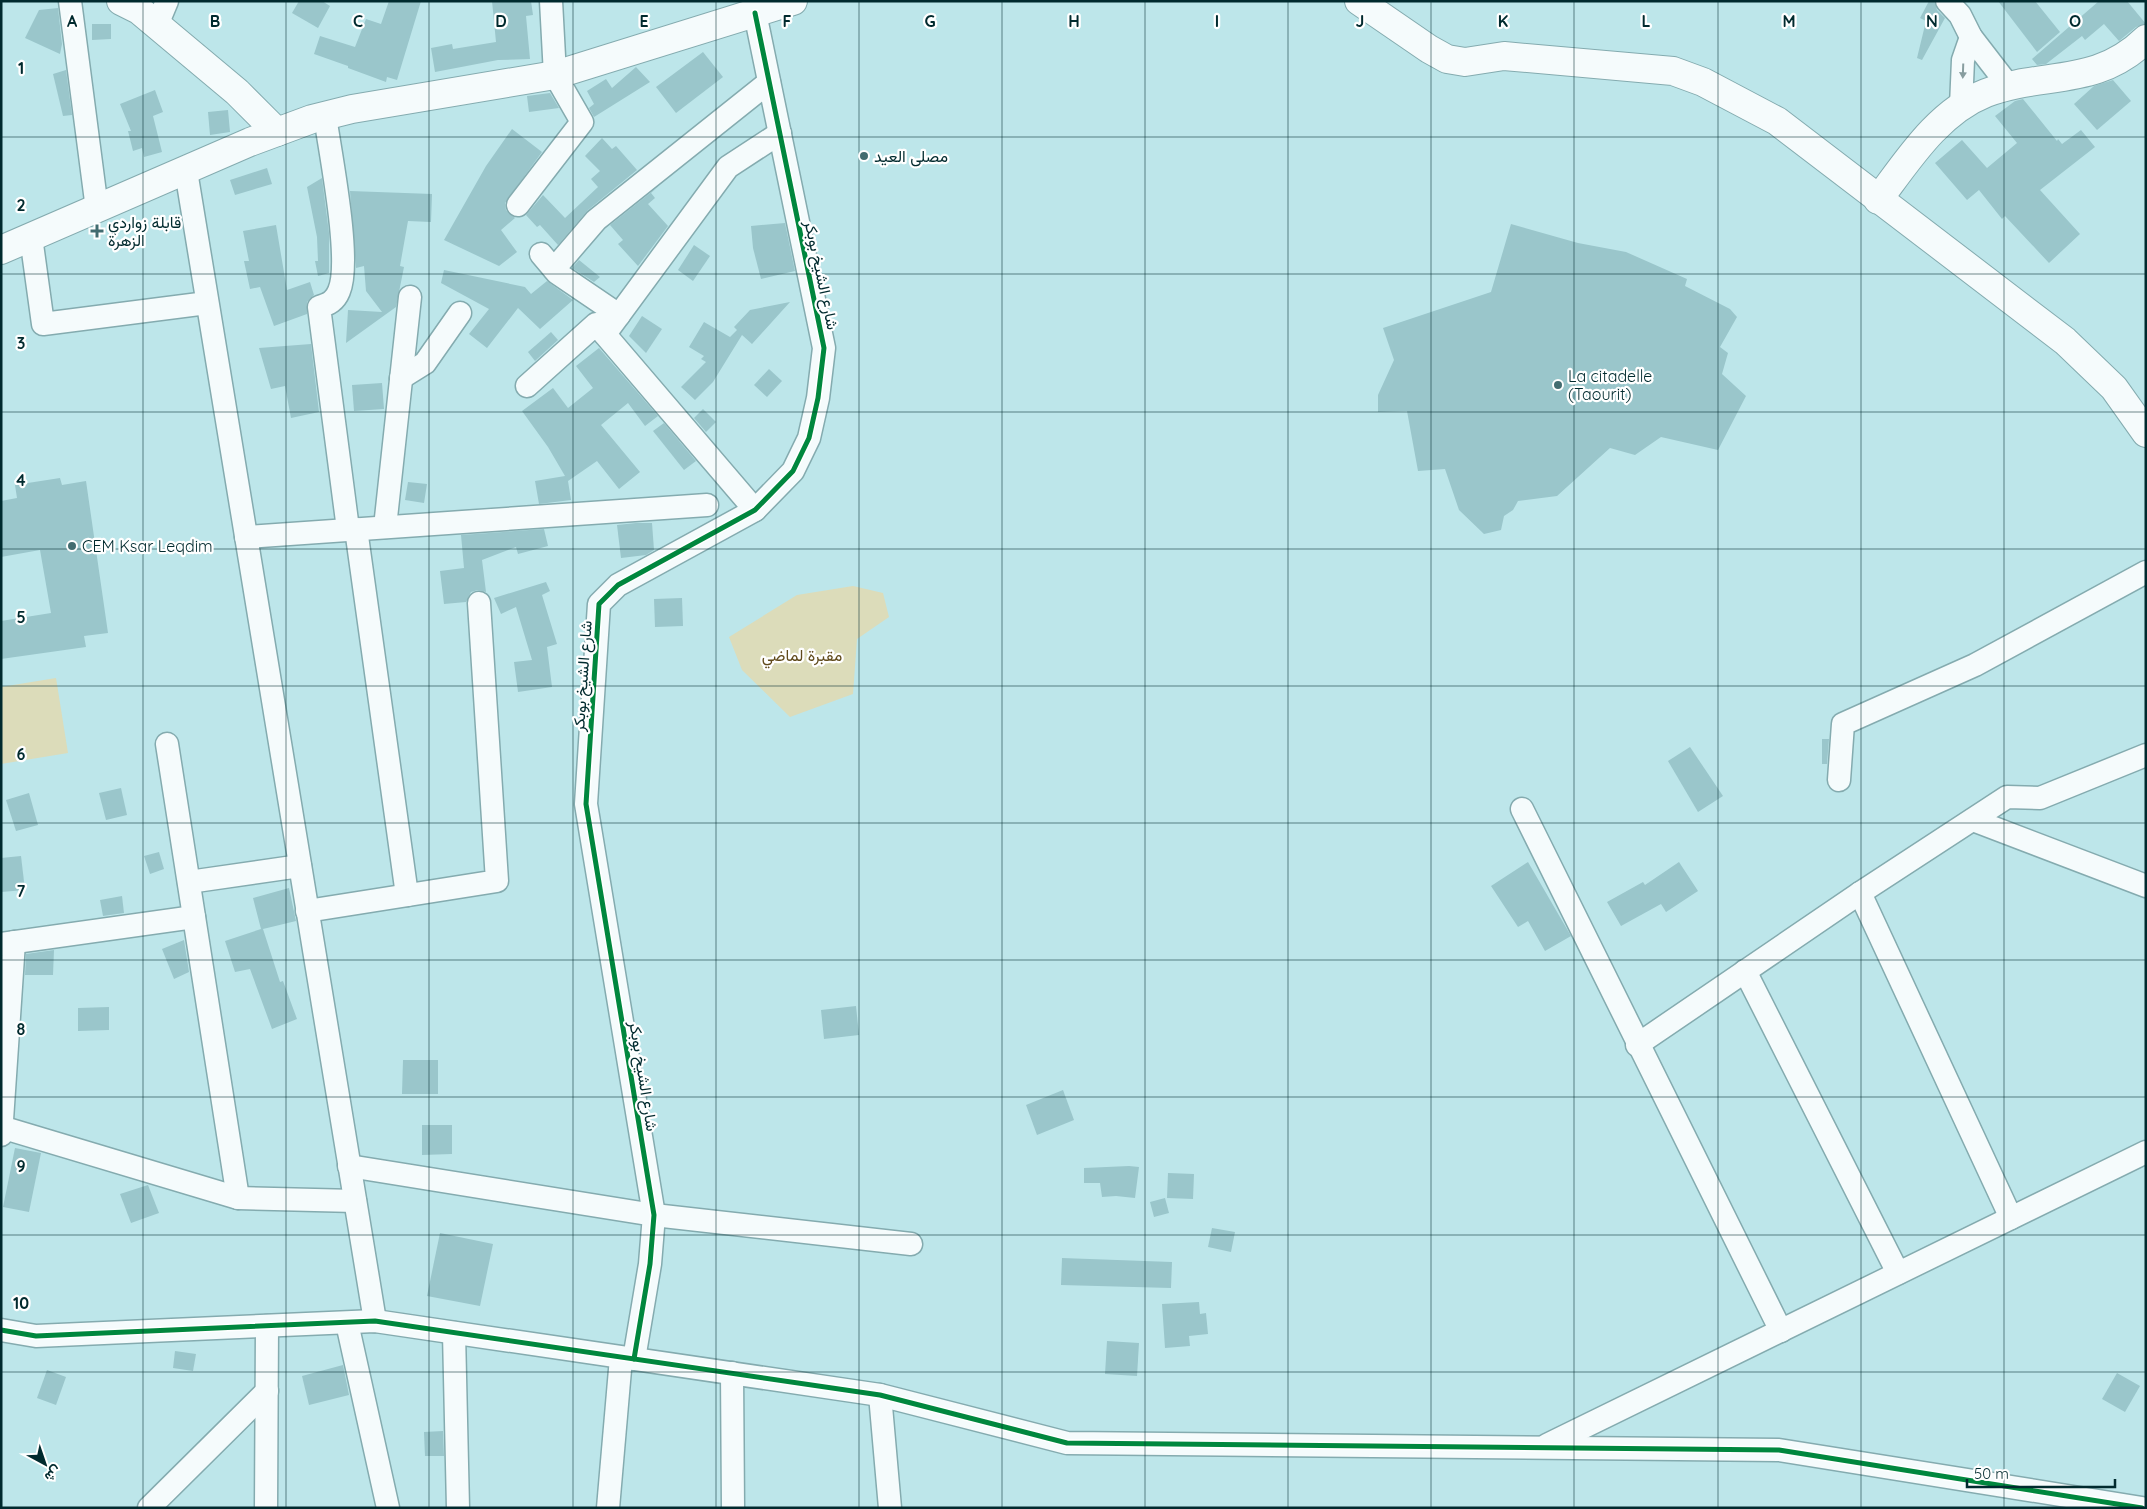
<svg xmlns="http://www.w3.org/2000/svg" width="2147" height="1509" font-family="Quicksand,Vazirmatn,sans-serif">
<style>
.green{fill:#dcdcba}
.building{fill:#9ac6cb}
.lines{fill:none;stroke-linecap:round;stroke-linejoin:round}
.street-casing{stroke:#84abaf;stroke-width:25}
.secondary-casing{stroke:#84abaf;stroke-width:30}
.street{stroke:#f5fbfc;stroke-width:22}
.secondary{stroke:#f5fbfc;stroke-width:28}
.cycleway-casing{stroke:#fff;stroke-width:8}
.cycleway{stroke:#00873e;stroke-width:5}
.oneway{fill:#879d9f}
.grid{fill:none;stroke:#002a2e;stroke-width:1;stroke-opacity:0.55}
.poi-dot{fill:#426c70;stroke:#fff;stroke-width:2}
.labels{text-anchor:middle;stroke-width:4.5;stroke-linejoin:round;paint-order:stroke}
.poi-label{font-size:16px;fill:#002a2e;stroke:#fff;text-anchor:start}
.street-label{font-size:16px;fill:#002a2e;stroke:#fff}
.park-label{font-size:16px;fill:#604a1b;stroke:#fff}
.grid-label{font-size:16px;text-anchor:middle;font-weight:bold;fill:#002a2e;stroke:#fff;stroke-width:4.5;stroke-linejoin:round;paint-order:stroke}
</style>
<rect width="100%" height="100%" fill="#bde6ea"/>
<g class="green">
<polygon points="853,586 883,593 889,617 857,639 853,694 790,717 742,670 729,637 797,595"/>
<polygon points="56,678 68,753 1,764 1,687"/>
</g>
<g class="building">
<polygon points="299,1 322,1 330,6 318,28 292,13"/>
<polygon points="389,1 421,1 397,80 387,77 386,82 348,68 348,66 314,54 320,36 355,47 366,19 381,24"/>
<polygon points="492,1 531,1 533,15 526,16 530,59 498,60 435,72 431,48 452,44 453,49 496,42"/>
<polygon points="1929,1 1934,1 1937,10 1945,18 1922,60 1917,58 1926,21 1920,18"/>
<polygon points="1998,1 2035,1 2060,32 2037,52"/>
<polygon points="2099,1 2127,1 2146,24 2136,27 2119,41 2104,24 2085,40 2082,36 2046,64 2037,65 2032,59"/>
<polygon points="58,8 62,44 60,54 25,38 39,10"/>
<polygon points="92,24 111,24 111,39 92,40"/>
<polygon points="703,52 723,77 676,113 656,87"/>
<polygon points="636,67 650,82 594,117 589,108 594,104 587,91 606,79 612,88"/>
<polygon points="66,70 72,115 63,116 53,74"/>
<polygon points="2113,80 2131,101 2097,130 2074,104 2094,86"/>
<polygon points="155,90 163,112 153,116 162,152 144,157 142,148 133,151 128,131 131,131 120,104"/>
<polygon points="550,93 559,108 529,112 527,96"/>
<polygon points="2023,99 2057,141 2058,139 2062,144 2081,130 2095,147 2040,190 2080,234 2049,263 2005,216 2002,219 1979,190 1967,200 1935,163 1962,140 1987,168 2017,143 1995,116 2015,101"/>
<polygon points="228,110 230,132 210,135 208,112"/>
<polygon points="512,129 542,152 505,203 506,210 515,218 501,230 517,252 499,266 444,240 486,166"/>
<polygon points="602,138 612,149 616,146 637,170 588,210 558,245 540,225 537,227 526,215 543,195 565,218 598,187 591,179 600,171 585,156"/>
<polygon points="267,168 272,184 235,195 230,180"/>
<polygon points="322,178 329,233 329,273 318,276 315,261 318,261 317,237 307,187"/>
<polygon points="659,186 651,193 655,198 648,204 668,226 638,266 618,244 623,240 610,225"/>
<polygon points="350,191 432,194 431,222 408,221 400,266 404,267 396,307 346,343 348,310 382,312 366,291 364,266 356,268"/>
<polygon points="785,223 795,271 761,279 753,248 751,226"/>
<polygon points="1511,224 1578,243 1626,252 1687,279 1685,286 1730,309 1737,317 1720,347 1728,353 1722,374 1746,396 1718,450 1661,437 1635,455 1610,448 1557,496 1518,501 1513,510 1504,516 1501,530 1484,534 1459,510 1445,469 1418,471 1407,411 1378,412 1378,395 1394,360 1383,328 1491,292"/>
<polygon points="276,225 287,290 310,282 314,295 307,302 307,314 274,326 260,287 250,289 244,261 249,261 243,231"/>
<polygon points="694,245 710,256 693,281 678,270"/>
<polygon points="579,260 600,277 594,282 572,268"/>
<polygon points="444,270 525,287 531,294 547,281 573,300 540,329 518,308 487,348 469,334 489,309 441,283"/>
<polygon points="790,302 752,344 742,335 713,382 695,400 681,387 706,362 701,359 704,356 689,347 704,322 730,337 737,330 734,327 750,310"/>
<polygon points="642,316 662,329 646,353 629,336"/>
<polygon points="551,332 558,340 535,361 528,352"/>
<polygon points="311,344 319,412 291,418 285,386 271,389 259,348"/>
<polygon points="599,348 658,416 645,426 628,403 601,425 640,472 619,489 597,461 568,481 571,500 539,504 535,481 565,476 548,447 522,411 553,388 568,408 593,388 576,366"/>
<polygon points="769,369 782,381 767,397 754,385"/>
<polygon points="382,383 384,409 354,411 352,385"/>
<polygon points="703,409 716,422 706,432 694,418"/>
<polygon points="664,423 696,461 684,470 653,431"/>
<polygon points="60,478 62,485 86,481 108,633 84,636 86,647 1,659 1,621 51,613 40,550 1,557 1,501 17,498 15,485"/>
<polygon points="408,482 427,484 424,503 405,500"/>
<polygon points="636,523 652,523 654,550 646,555 621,558 617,525"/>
<polygon points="544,529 548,546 518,554 516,547 482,560 486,592 478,590 471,592 466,602 444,604 440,571 464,568 461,535"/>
<polygon points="546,582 550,591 542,595 557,644 547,647 552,687 518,692 514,662 532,660 516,607 501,614 494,598"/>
<polygon points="682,598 683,626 655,627 654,599"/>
<polygon points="1822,739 1829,739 1827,764 1822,764"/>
<polygon points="1690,747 1723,796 1698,812 1668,761"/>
<polygon points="121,788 127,815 106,820 99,793"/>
<polygon points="29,793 38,825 16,831 6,800"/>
<polygon points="159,852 164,869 150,874 144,856"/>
<polygon points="21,856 25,890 1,892 1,858"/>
<polygon points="1528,862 1571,936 1545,951 1528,921 1518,927 1491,886"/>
<polygon points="1679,862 1698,891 1666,912 1661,904 1621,926 1607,902 1643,882 1645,885"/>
<polygon points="289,888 296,921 263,929 280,982 283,981 297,1019 272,1029 250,969 235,972 225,941 261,929 253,898"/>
<polygon points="122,896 124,913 103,916 100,900"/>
<polygon points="184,940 189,972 174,979 162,949"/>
<polygon points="54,950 53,975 25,975 26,954"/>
<polygon points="856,1006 859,1035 824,1039 821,1010"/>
<polygon points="109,1007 109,1030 78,1031 78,1008"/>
<polygon points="403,1060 438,1060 438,1094 402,1094"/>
<polygon points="1063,1090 1074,1120 1037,1135 1026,1105"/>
<polygon points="422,1125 452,1125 452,1154 422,1155"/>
<polygon points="15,1148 41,1153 29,1212 3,1207"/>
<polygon points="1129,1166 1139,1167 1135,1198 1116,1196 1102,1197 1100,1183 1084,1183 1084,1168"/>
<polygon points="1168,1173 1194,1174 1193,1199 1167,1198"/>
<polygon points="148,1185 159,1213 131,1223 120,1194"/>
<polygon points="1165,1198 1169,1213 1154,1217 1150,1202"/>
<polygon points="1212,1228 1235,1232 1231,1252 1208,1247"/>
<polygon points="440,1233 493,1244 480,1306 427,1296"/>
<polygon points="1062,1258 1172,1262 1171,1288 1061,1285"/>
<polygon points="1199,1302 1200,1314 1206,1313 1208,1334 1189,1336 1190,1346 1165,1348 1162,1304"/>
<polygon points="1107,1341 1139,1343 1137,1376 1105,1374"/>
<polygon points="175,1351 196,1354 193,1371 173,1368"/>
<polygon points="343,1365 349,1395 309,1405 302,1376"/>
<polygon points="47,1370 66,1377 56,1405 37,1398"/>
<polygon points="2117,1373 2140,1386 2125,1412 2102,1399"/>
<polygon points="443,1431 444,1456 425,1456 424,1432"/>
</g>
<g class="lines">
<g class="street-casing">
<g id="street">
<polyline points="70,1 97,209"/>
<polyline points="1947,1 1960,15 1971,37 2008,85"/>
<polyline points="157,25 167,1"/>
<polyline points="1961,106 1963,60 1971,37"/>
<path d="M 325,116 C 330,152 352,261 339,291 C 335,301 329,304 319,307 L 348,529"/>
<polyline points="186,171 375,1321"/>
<polyline points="518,205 582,122 555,75 551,1"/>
<polyline points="31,237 43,324 207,303"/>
<polyline points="541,254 557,273 619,315"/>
<polyline points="554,269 596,220 769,82"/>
<polyline points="605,334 728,167 780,133"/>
<polyline points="401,378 425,363 460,313"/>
<polyline points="527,386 596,324 755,510"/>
<polyline points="385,527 410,297"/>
<polyline points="356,529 407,895"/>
<polyline points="246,537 707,505"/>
<polyline points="167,744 238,1198"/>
<polyline points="1839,780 1843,724 1975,665 2146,572"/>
<polyline points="1522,809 1781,1331"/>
<polyline points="1973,820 2146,886"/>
<polyline points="189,882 300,866"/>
<polyline points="1860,893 2011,1218"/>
<polyline points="307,911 497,881 479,603"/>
<polyline points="1,944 194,917"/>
<polyline points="1745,971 1898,1273"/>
<polyline points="1637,1045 1860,893 2007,797 2040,798 2146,755"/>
<polyline points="1,1127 238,1198 355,1201"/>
<polyline points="1,1135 14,942"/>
<polyline points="349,1166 654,1215 911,1244"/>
<polyline points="347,1323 388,1508"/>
<polyline points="1,1330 36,1336 375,1321 880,1395 1067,1443 1779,1450 2142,1508"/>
<polyline points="454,1333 458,1508"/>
<polyline points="634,1359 650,1264 654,1215 586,804 599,604 618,585 755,510 793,471 809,438 818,398 824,348 755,13"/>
<polyline points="732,1373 733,1508"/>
<polyline points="880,1395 890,1508"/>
<polyline points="1547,1445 2146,1152"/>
<polyline points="149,1508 267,1391"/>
<polyline points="266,1508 267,1326"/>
<polyline points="608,1508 621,1358"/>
</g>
</g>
<g class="secondary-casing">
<g id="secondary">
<polyline points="121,1 139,10 237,92 277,132"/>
<polyline points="1359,1 1429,49 1447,59 1465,62 1504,56 1673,71 1703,82 1777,121 2065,341 2114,388 2146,433"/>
<path d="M 1878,200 C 1908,160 1938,112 1986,93 C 2043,71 2096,88 2146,39"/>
<polyline points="1,250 250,142 312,119 352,109 555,75 793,1"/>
</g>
</g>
<use href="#street" class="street"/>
<use href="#secondary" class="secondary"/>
<g class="cycleway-casing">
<g id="cycleway">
<polyline points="1,1330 36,1336 375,1321 880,1395 1067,1443 1779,1450 2142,1508"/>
<polyline points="634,1359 650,1264 654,1215 586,804 599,604 618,585 755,510 793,471 809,438 818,398 824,348 755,13"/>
</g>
</g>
<use href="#cycleway" class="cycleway"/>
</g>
<defs><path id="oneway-solid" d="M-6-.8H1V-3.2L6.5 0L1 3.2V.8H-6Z" transform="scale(1.25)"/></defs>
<use class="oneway" href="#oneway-solid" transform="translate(1963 71) rotate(92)"/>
<path class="grid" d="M 143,1 L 143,1508M 286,1 L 286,1508M 429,1 L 429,1508M 573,1 L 573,1508M 716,1 L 716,1508M 859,1 L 859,1508M 1002,1 L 1002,1508M 1145,1 L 1145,1508M 1288,1 L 1288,1508M 1431,1 L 1431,1508M 1574,1 L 1574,1508M 1718,1 L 1718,1508M 1861,1 L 1861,1508M 2004,1 L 2004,1508M 1,137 L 2146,137M 1,274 L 2146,274M 1,412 L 2146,412M 1,549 L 2146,549M 1,686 L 2146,686M 1,823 L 2146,823M 1,960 L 2146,960M 1,1097 L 2146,1097M 1,1235 L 2146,1235M 1,1372 L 2146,1372"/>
<g class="poi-dot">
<circle cx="864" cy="156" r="5"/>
<path d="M94.5 223.5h5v5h5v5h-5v5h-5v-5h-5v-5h5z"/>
<circle cx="1558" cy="385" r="5"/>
<circle cx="72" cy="546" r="5"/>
</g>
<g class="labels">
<g class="poi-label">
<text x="874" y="162">مصلى العيد</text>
<text x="108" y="228">قابلة زواردي<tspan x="108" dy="18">الزهرة</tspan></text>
<text x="1568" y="382">La citadelle<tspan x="1568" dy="18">(Taourit)</tspan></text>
<text x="82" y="552">CEM Ksar Leqdim</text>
</g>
<g class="street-label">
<text transform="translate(822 275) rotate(78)" y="6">شارع الشيخ بوبكر</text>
<text transform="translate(582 676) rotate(-86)" y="6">شارع الشيخ بوبكر</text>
<text transform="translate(644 1076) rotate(81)" y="6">شارع الشيخ بوبكر</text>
</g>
<g class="park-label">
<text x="802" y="661">مقبرة لماضي</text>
</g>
</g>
<g class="grid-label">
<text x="72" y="27">A</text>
<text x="215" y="27">B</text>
<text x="358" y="27">C</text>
<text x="501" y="27">D</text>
<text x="644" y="27">E</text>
<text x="787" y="27">F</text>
<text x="930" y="27">G</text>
<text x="1074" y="27">H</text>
<text x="1217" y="27">I</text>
<text x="1360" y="27">J</text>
<text x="1503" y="27">K</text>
<text x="1646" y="27">L</text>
<text x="1789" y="27">M</text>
<text x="1932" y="27">N</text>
<text x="2075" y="27">O</text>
<text x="21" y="74">1</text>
<text x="21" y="211">2</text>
<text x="21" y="349">3</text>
<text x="21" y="486">4</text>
<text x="21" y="623">5</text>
<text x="21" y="760">6</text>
<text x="21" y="897">7</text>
<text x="21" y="1035">8</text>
<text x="21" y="1172">9</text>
<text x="21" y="1309">10</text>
</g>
<rect width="2147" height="1509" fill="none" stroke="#002a2e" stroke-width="5"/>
<g transform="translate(45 1464) rotate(140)" stroke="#ffffff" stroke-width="4" paint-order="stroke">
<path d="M0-4L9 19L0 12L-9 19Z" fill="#002a2e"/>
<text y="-8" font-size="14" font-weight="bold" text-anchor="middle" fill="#002a2e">ش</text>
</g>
<path d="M1967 1479v8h148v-8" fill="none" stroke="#002a2e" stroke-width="2.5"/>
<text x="1974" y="1479" font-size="15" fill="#002a2e" stroke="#ffffff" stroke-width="4" paint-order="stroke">50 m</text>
</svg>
